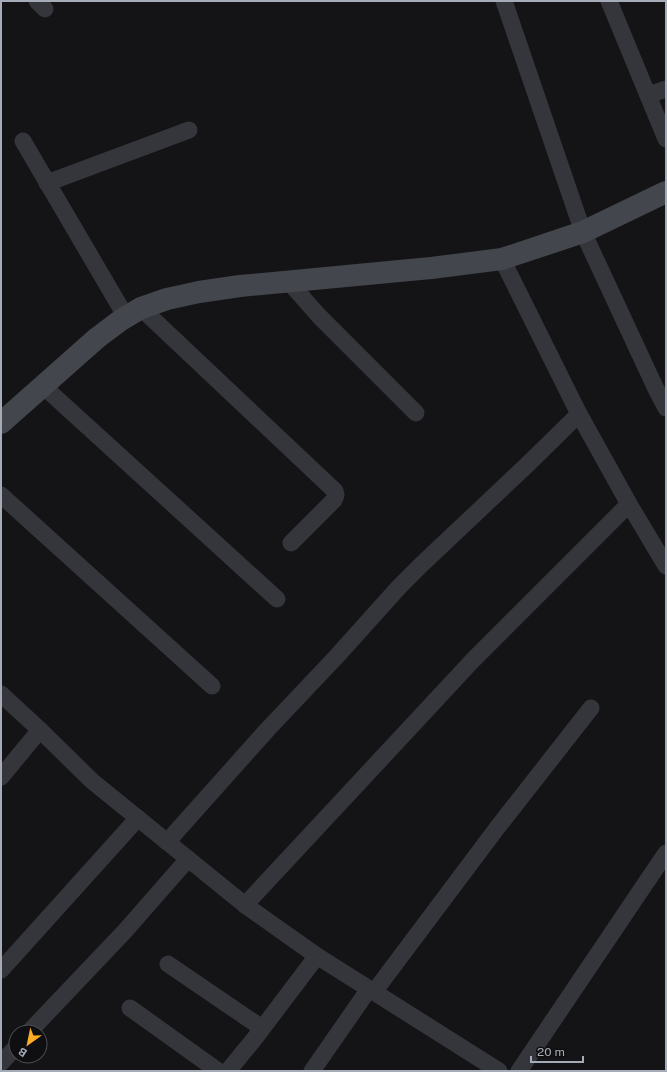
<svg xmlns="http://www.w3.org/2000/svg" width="667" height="1072" font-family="'Public Sans',sans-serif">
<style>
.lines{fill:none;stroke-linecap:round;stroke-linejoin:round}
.street{stroke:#35363c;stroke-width:17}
.secondary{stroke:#43464c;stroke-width:22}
</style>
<rect width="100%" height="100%" fill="#141416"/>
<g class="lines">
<g class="street">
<polyline points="37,1 45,9"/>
<polyline points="504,1 583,232 656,389 666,408"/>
<polyline points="609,1 666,139"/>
<polyline points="648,95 666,89"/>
<polyline points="23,141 126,317"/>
<polyline points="47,183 189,130"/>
<polyline points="502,259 579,414 629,504 666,566"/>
<polyline points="289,282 319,316 416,413"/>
<polyline points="141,308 335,491 336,495 334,500 291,543"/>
<polyline points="43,386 277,599"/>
<polyline points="1,495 212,686"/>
<polyline points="1,694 40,730 92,781 245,905 317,956 499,1071"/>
<polyline points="1,777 40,730"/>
<polyline points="167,842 267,730 337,656 399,587 421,565 528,464 579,414"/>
<polyline points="245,905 473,660 629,504"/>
<polyline points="168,964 262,1028"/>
<polyline points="1,970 138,818"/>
<polyline points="374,992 497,828 591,708"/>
<polyline points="130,1008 218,1071"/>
<polyline points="29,1032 125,931 188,859"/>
<polyline points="1,1063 16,1047"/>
<polyline points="228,1071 255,1038 317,956"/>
<polyline points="312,1071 369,989"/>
<polyline points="519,1071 666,853"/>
</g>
<polyline class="secondary" points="1,423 97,338 121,320 141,308 167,299 199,292 240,286 431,268 502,259 583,232 666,192"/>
</g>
<rect width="667" height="1072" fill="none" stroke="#a5acb8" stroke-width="4"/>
<g transform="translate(28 1044) rotate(213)"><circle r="19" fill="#0f0f11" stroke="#4b4e54"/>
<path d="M0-3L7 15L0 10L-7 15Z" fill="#fdac25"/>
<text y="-6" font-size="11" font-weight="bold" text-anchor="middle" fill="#a5acb8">B</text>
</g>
<path d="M531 1056v6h52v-6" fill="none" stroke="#a5acb8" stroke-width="2"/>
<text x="537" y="1056" font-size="12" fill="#a5acb8" stroke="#0f0f11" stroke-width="3" paint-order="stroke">20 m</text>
</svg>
